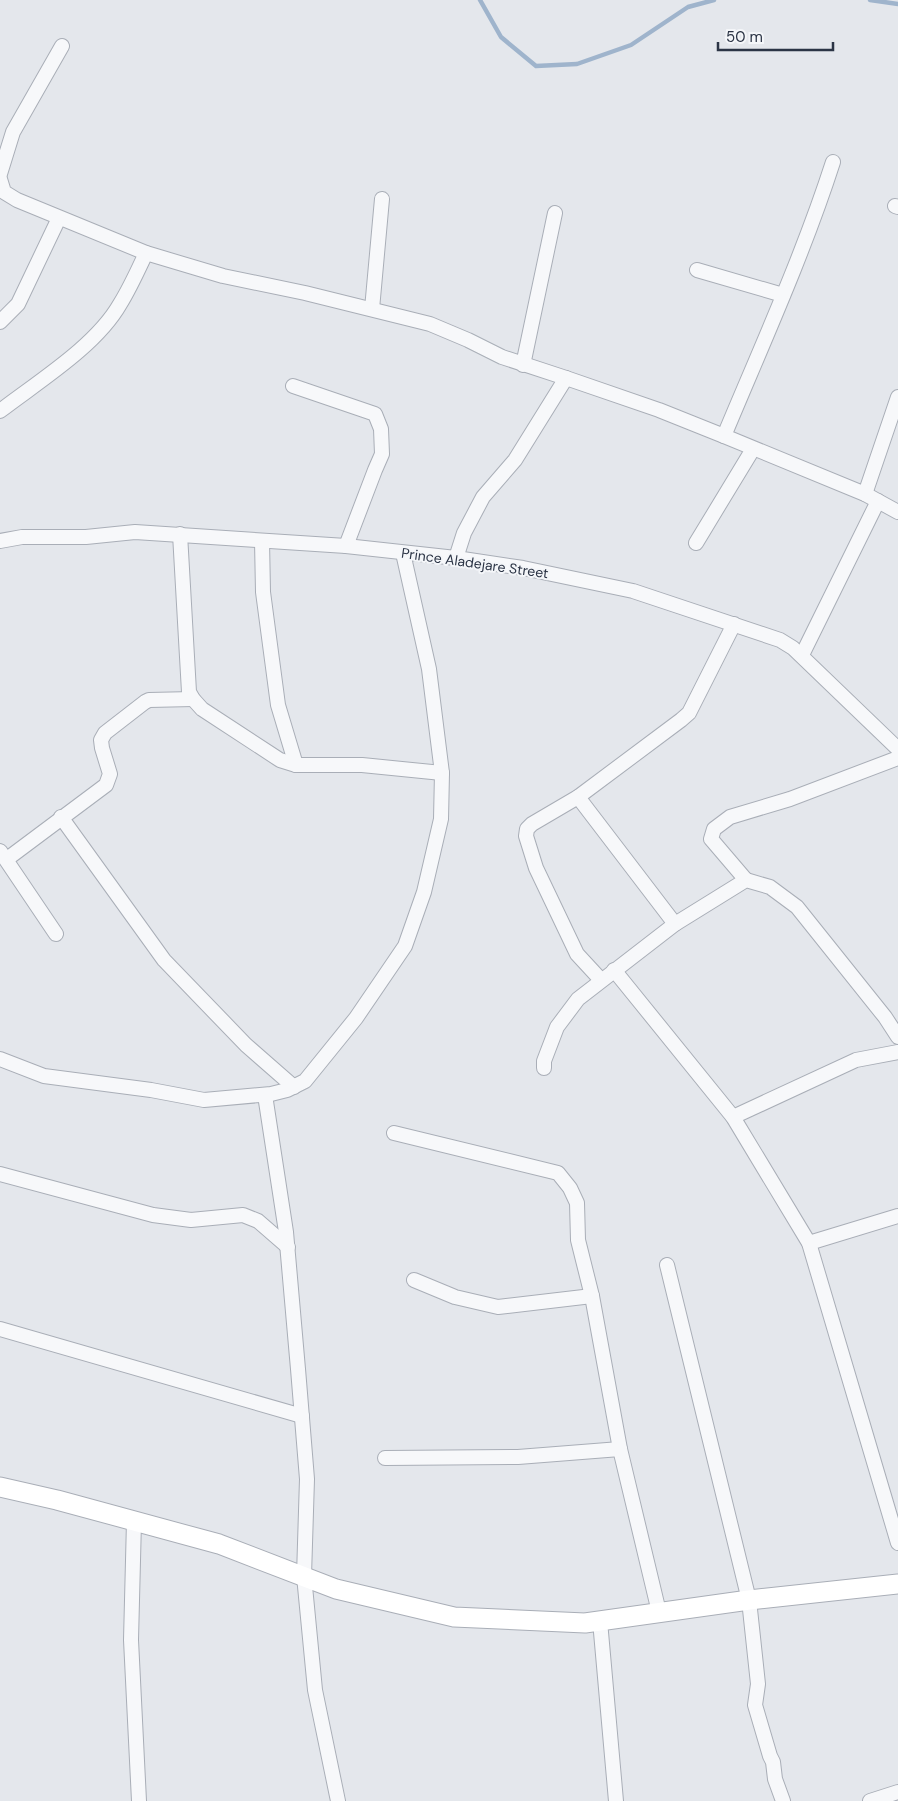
<svg xmlns="http://www.w3.org/2000/svg" width="898" height="1801" font-family="'DM Sans',sans-serif">
<style>
.lines{fill:none;stroke-linecap:round;stroke-linejoin:round}
.stream{stroke:#9fb4cc;stroke-width:4.5}
.street-casing{stroke:#a9aeb7;stroke-width:16}
.secondary-casing{stroke:#a9aeb7;stroke-width:21}
.street{stroke:#f7f8fa;stroke-width:14}
.secondary{stroke:#fff;stroke-width:19}
.labels{text-anchor:middle;stroke-width:4;stroke-linejoin:round;paint-order:stroke}
.street-label{font-size:14px;fill:#2b3445;stroke:#f4f6f9}
</style>
<rect width="100%" height="100%" fill="#e4e7ec"/>
<g class="lines">
<g class="stream">
<polyline points="480,0 501,37 536,66 577,64 631,45 688,7 714,0"/>
<polyline points="870,0 898,4"/>
</g>
<g class="street-casing">
<g id="street">
<polyline points="0,174 13,132 62,46"/>
<polyline points="0,179 4,192 17,200 146,253 223,276 305,293 430,324 468,340 502,357 566,378 659,410 724,436 865,494 898,512"/>
<polyline points="895,206 898,207"/>
<polyline points="697,270 783,295"/>
<polyline points="372,309 382,199"/>
<polyline points="0,322 18,304 59,218"/>
<polyline points="523,365 555,213"/>
<polyline points="293,386 375,414 381,429 382,454 375,470 346,546"/>
<path d="M 0,411 C 39,381 96,346 120,304 C 130,288 138,270 146,253"/>
<path d="M 724,436 C 762,345 803,255 833,162"/>
<polyline points="865,494 898,397"/>
<polyline points="180,534 189,692 193,699 202,709 280,760 296,765 362,765 442,773"/>
<polyline points="0,541 22,537 86,537 135,532 346,546 456,558 523,568 633,591 780,640 793,648 898,749"/>
<polyline points="262,541 263,592 278,705 296,765"/>
<polyline points="696,543 753,449"/>
<polyline points="456,558 464,533 483,497 515,460 566,378"/>
<polyline points="802,655 878,501"/>
<polyline points="578,797 675,924"/>
<polyline points="61,817 164,960 246,1045 294,1087"/>
<polyline points="0,851 56,934"/>
<polyline points="7,859 106,785 110,774 102,748 101,740 105,733 145,702 149,700 193,699"/>
<polyline points="746,880 711,839 714,829 730,817 790,799 898,758"/>
<polyline points="614,970 733,1117 809,1243 898,1543"/>
<polyline points="601,980 577,954 536,868 526,836 527,829 532,824 578,797 681,720 689,713 734,624"/>
<polyline points="0,1059 44,1076 151,1090 204,1100 271,1094 287,1090 305,1081 356,1018 405,946 424,892 441,819 442,773 429,669 403,553"/>
<polyline points="544,1068 544,1061 557,1027 578,999 675,924 746,880 770,887 797,907 885,1017 898,1037"/>
<polyline points="265,1095 286,1232 298,1369 307,1479 304,1576 315,1690 338,1801"/>
<polyline points="733,1117 856,1060 898,1052"/>
<polyline points="394,1133 558,1173 570,1188 577,1203 578,1240 592,1296 620,1449 659,1612"/>
<polyline points="0,1174 153,1215 191,1220 243,1215 258,1221 288,1247"/>
<polyline points="809,1243 898,1216"/>
<polyline points="667,1265 749,1600 758,1684 755,1705 770,1756 773,1762 775,1779 783,1801"/>
<polyline points="414,1280 455,1297 498,1307 592,1296"/>
<polyline points="0,1329 302,1416"/>
<polyline points="385,1458 518,1457 620,1449"/>
<polyline points="134,1521 131,1640 139,1801"/>
<polyline points="600,1621 616,1801"/>
<polyline points="870,1801 898,1792"/>
</g>
</g>
<g class="secondary-casing">
<polyline id="secondary" points="0,1487 57,1500 219,1544 336,1589 454,1617 585,1623 749,1600 898,1584"/>
</g>
<use href="#street" class="street"/>
<use href="#secondary" class="secondary"/>
</g>
<g class="labels">
<g class="street-label">
<text transform="translate(475 563) rotate(8)" y="5">Prince Aladejare Street</text>
</g>
</g>
<path d="M718 42v8h115v-8" fill="none" stroke="#2b3445" stroke-width="2.5"/>
<text x="726" y="42" font-size="15" fill="#2b3445" stroke="#f4f6f9" stroke-width="4" paint-order="stroke">50 m</text>
</svg>
